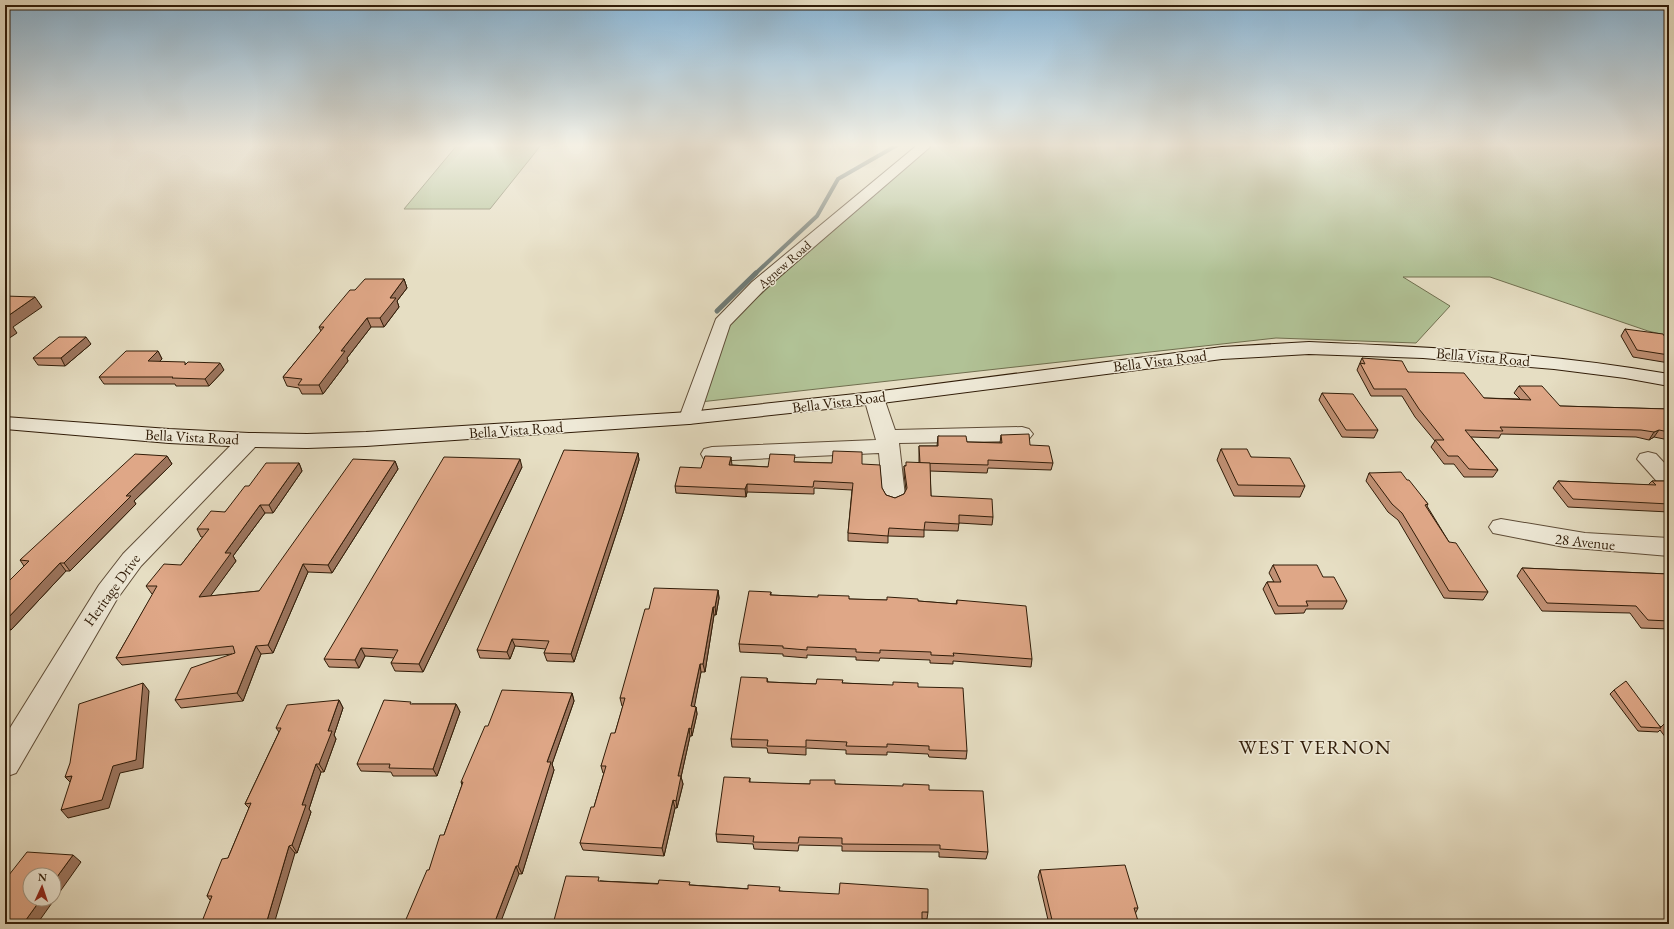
<svg xmlns="http://www.w3.org/2000/svg" width="1674" height="929" font-family="'EB Garamond',serif">
<style>
.green{fill:#b1c296;stroke:#706f4f}
.lines{fill:none;stroke-linecap:round;stroke-linejoin:round}
.stream-far1{stroke:#707b75;stroke-width:4}
.stream{stroke:#707b75;stroke-width:5}
.street-casing{stroke:#5e4c37;stroke-width:2}
.secondary-casing{stroke:#301c08;stroke-width:2}
.street{fill:#efead8;fill-rule:evenodd}
.secondary{fill:#efead8;fill-rule:evenodd}
.wall{fill:#c09074;stroke:#301c08}
.shaded-wall{fill:#9c755e;stroke:#301c08}
.building{fill:#dfa787;stroke:#301c08}
.labels{text-anchor:middle;stroke-width:3;stroke-linejoin:round;paint-order:stroke}
.far-street-label{font-size:13px;fill:#301c08;stroke:#efead8}
.street-label{font-size:15px;fill:#301c08;stroke:#efead8}
.near-quarter-label{font-size:20px;letter-spacing:1px;fill:#301c08;stroke:#efead8}
</style>
<rect width="100%" height="100%" fill="#e6dec3"/>
<filter id="stains"><feTurbulence type="fractalNoise" baseFrequency=".005" numOctaves="4"/><feColorMatrix values="0 0 0 0 .2 0 0 0 0 .09 0 0 0 0 .02 0 0 0 .5 -.17"/></filter>
<radialGradient id="worn" r=".72"><stop offset=".6" stop-color="#630" stop-opacity="0"/><stop offset="1" stop-color="#630" stop-opacity=".3"/></radialGradient>
<g class="green">
<polygon points="458,144 542,144 490,209 404,209"/>
<polygon points="922,144 1669,144 1669,336 1648,331 1490,277 1403,277 1450,306 1416,343 1276,338 691,403 728,324 924,147"/>
</g>
<g class="lines">
<polyline class="stream-far1" points="755,274 817,216 838,179 899,144"/>
<polyline class="stream" points="717,311 756,273"/>
<g class="street-casing">
<g id="street">
<polygon points="914,144 927,144 930,147 764,290 730,325 699,418 696,422 689,424 682,422 679,418 716,319 752,282 915,147"/>
<polygon points="874,392 881,394 884,398 895,430 1022,427 1029,429 1033,434 1029,439 1022,441 899,443 905,496 902,501 894,504 886,501 883,496 879,453 712,461 704,459 701,454 704,449 712,447 876,440 864,398 867,394"/>
<polygon points="249,433 257,435 260,440 257,445 141,566 117,599 16,773 5,777 5,736 99,585 123,554 241,435"/>
<polygon points="1648,452 1656,454 1669,468 1669,488 1661,486 1637,459 1640,454"/>
<polygon points="1501,519 1585,533 1669,538 1669,556 1564,547 1493,533 1489,527 1493,521"/>
</g>
</g>
<g class="secondary-casing">
<path id="secondary" d="M 1309,342 C 1430,347 1550,353 1669,374 L 1669,386 L 1625,378 L 1554,369 L 1423,358 L 1309,354 L 1222,359 L 874,404 L 689,424 L 366,446 L 307,448 L 249,447 L 169,443 L 5,429 L 5,417 L 169,429 L 249,433 L 307,434 L 366,432 L 689,412 L 874,392 L 1222,347 Z"/>
</g>
<use href="#street" class="street"/>
<use href="#secondary" class="secondary"/>
</g>
<g class="wall">
<polygon points="404,279 407,288 397,301 399,307 384,327 371,327 347,358 348,361 323,394 302,394 299,388 287,386 283,377 321,331 319,327 355,290"/>
<polygon points="1625,329 1669,344 1669,363 1633,357 1621,336"/>
<polygon points="91,344 65,366 38,365 33,358"/>
<polygon points="158,351 162,359 159,362 186,364 224,370 209,386 176,386 175,384 104,384 99,377"/>
<polygon points="1362,358 1408,372 1484,398 1520,399 1514,393 1519,386 1560,406 1669,409 1669,440 1654,437 1649,440 1636,437 1501,434 1499,438 1471,437 1498,470 1493,477 1464,477 1454,464 1444,464 1431,447 1435,441 1415,417 1402,396 1371,396 1357,370"/>
<polygon points="1322,393 1378,430 1374,438 1342,437 1319,400"/>
<polygon points="1001,435 1030,445 1053,463 1051,470 988,468 987,473 930,471 931,496 993,517 992,525 959,523 958,531 924,530 924,537 888,536 888,543 848,541 848,533 852,490 814,488 814,494 747,492 746,497 676,493 675,486 701,468 732,465 768,467 796,462 862,464 882,488 886,495 895,498 904,494 906,490 904,474 904,466 919,463 919,446 937,446 938,436 967,442 1000,443"/>
<polygon points="1221,449 1251,457 1305,486 1300,497 1234,496 1217,460"/>
<polygon points="638,453 639,460 623,513 574,662 547,661 544,653 546,649 515,646 510,659 480,658 477,650"/>
<polygon points="167,456 172,464 134,501 136,504 70,571 66,571 11,630 5,630 5,585 24,566 20,560"/>
<polygon points="395,461 398,469 332,573 308,572 273,653 261,654 243,701 181,708 175,700 232,654 122,665 116,658 153,594 152,594 146,586 181,565 203,537 201,537 197,529 225,512 249,486 299,463 302,471 273,513 265,513 233,556 236,561 210,596 259,591"/>
<polygon points="522,467 423,672 395,671 391,663 394,658 365,656 359,668 329,667 324,659"/>
<polygon points="1369,473 1407,480 1428,504 1427,506 1449,542 1488,592 1483,600 1444,598 1398,520 1388,512 1366,481"/>
<polygon points="1558,481 1648,485 1652,481 1669,481 1669,512 1568,507 1553,488"/>
<polygon points="1273,565 1323,577 1347,601 1343,609 1306,609 1304,613 1275,614 1263,589 1267,582 1274,582 1269,573"/>
<polygon points="1522,568 1669,574 1669,629 1641,628 1630,613 1542,611 1517,576"/>
<polygon points="718,590 719,598 716,615 714,615 705,672 701,672 694,706 696,707 697,714 692,736 690,736 681,777 683,784 677,808 675,808 664,856 583,850 580,843 594,807 604,773 603,773 601,766 615,733 623,706 622,706 620,698"/>
<polygon points="771,592 771,595 849,599 918,601 956,604 957,600 1032,659 1031,667 953,661 953,664 930,663 930,660 880,658 879,661 856,660 856,657 807,655 807,658 783,656 783,654 740,652 739,644"/>
<polygon points="767,678 768,682 816,684 843,683 918,687 967,751 966,759 929,757 928,754 887,752 887,755 846,754 846,750 806,748 806,755 768,753 767,748 732,747 731,739"/>
<polygon points="1614,690 1661,727 1666,722 1669,722 1669,742 1660,730 1658,732 1638,731 1610,694"/>
<polygon points="572,693 574,701 552,764 554,770 522,874 429,870 444,835 462,785 461,782"/>
<polygon points="339,700 343,708 334,735 336,739 324,772 321,772 309,809 311,812 297,853 295,853 210,900 207,896 228,858 249,808 245,804 279,732 276,728"/>
<polygon points="412,704 456,704 460,712 437,776 393,776 391,772 361,771 357,764"/>
<polygon points="750,778 750,783 810,784 835,784 929,790 988,852 986,859 939,857 939,852 842,851 842,846 799,845 798,851 754,849 753,844 717,842 716,834"/>
<polygon points="1040,870 1138,908 1135,914 1139,924 1049,924 1038,877"/>
<polygon points="600,881 691,885 780,891 928,912 927,919 922,919"/>
</g>
<g class="shaded-wall">
<polygon points="404,279 407,288 397,301 399,307 384,327 380,318 390,298"/>
<polygon points="35,297 42,307 13,327 17,333 5,341 5,318"/>
<polygon points="367,318 371,327 347,358 348,361 323,394 319,385 341,351"/>
<polygon points="86,337 91,344 65,366 61,358"/>
<polygon points="158,351 162,359 152,369 148,361"/>
<polygon points="220,363 224,370 209,386 205,379"/>
<polygon points="1659,430 1654,437 1649,440 1654,432"/>
<polygon points="638,453 639,460 623,513 574,662 571,654"/>
<polygon points="167,456 172,464 134,501 136,504 70,571 64,563 126,496"/>
<polygon points="731,457 732,465 730,473 729,465"/>
<polygon points="520,459 522,467 423,672 419,664"/>
<polygon points="395,461 398,469 332,573 328,565"/>
<polygon points="299,463 302,471 273,513 269,505"/>
<polygon points="747,484 747,492 746,497 745,489"/>
<polygon points="260,505 265,513 233,556 236,561 204,605 199,597 225,553"/>
<polygon points="60,563 66,571 11,630 5,623 5,621"/>
<polygon points="303,564 308,572 273,653 268,645"/>
<polygon points="718,590 719,598 716,615 715,607"/>
<polygon points="713,607 714,615 705,672 703,664"/>
<polygon points="512,639 515,646 510,659 507,652"/>
<polygon points="256,646 261,654 243,701 237,693"/>
<polygon points="361,648 365,656 359,668 355,660"/>
<polygon points="700,664 701,672 693,714 691,706"/>
<polygon points="143,683 149,691 143,768 120,773 109,808 68,818 61,810 113,766"/>
<polygon points="572,693 574,701 552,764 554,770 522,874 518,866 547,762"/>
<polygon points="339,700 343,708 334,735 336,739 324,772 319,764 328,731"/>
<polygon points="456,704 460,712 437,776 433,769"/>
<polygon points="696,707 697,714 692,736 691,729"/>
<polygon points="689,728 690,736 681,777 683,784 677,808 676,801 678,776"/>
<polygon points="316,764 321,772 309,809 311,812 297,853 292,845 302,805"/>
<polygon points="72,776 73,785 65,777"/>
<polygon points="673,800 675,808 664,856 662,848"/>
<polygon points="289,846 295,853 274,924 266,924"/>
<polygon points="73,855 81,862 37,924 23,924 41,899 54,899 54,881"/>
<polygon points="516,866 519,874 500,924 494,924"/>
</g>
<g class="building">
<polygon points="365,279 404,279 390,298 396,298 380,318 367,318 341,351 345,351 319,385 298,385 302,379 283,377 324,327 319,327 350,290 355,290"/>
<polygon points="5,296 35,297 5,318"/>
<polygon points="5,322 10,322 5,325"/>
<polygon points="1625,329 1663,334 1669,344 1669,355 1637,350"/>
<polygon points="59,337 86,337 61,358 33,358"/>
<polygon points="126,351 158,351 148,361 185,362 185,365 188,362 220,363 205,379 172,378 173,377 99,377"/>
<polygon points="1362,358 1402,361 1408,372 1464,373 1484,398 1531,400 1519,386 1542,386 1560,406 1669,409 1669,432 1659,430 1654,432 1641,430 1500,427 1503,431 1465,430 1498,470 1469,469 1458,456 1448,456 1435,440 1444,440 1419,409 1406,389 1374,389 1360,363 1365,364"/>
<polygon points="1322,393 1353,394 1378,430 1346,430"/>
<polygon points="1029,434 1030,445 1049,446 1053,463 988,460 988,465 920,463 919,446 938,446 938,436 966,436 967,442 1002,443 1001,435"/>
<polygon points="1221,449 1247,449 1251,457 1290,458 1305,486 1238,485"/>
<polygon points="564,450 638,453 621,505 571,654 544,653 549,641 512,639 507,652 477,650"/>
<polygon points="833,451 862,452 862,464 880,465 882,488 886,495 895,498 904,494 907,488 904,466 906,466 906,462 930,463 931,496 992,499 993,517 959,515 959,524 925,522 924,530 889,528 888,536 848,533 853,483 814,481 813,487 747,484 745,489 675,486 680,467 701,468 705,456 731,457 729,465 768,467 770,454 795,455 794,462 832,463"/>
<polygon points="135,454 167,456 126,496 131,496 64,563 60,563 5,621 5,585 29,561 20,560"/>
<polygon points="444,457 520,459 419,664 391,663 398,650 361,648 355,660 324,659"/>
<polygon points="353,459 395,461 328,565 303,564 268,645 256,646 237,693 175,700 191,668 235,653 233,646 116,658 157,586 146,586 164,564 181,565 209,529 197,529 211,511 225,512 245,486 249,486 266,463 299,463 269,505 260,505 225,553 231,553 199,597 259,591"/>
<polygon points="1401,472 1407,480 1409,480 1428,504 1425,505 1449,542 1456,543 1488,592 1449,591 1402,513 1392,504 1369,473"/>
<polygon points="1558,481 1656,485 1652,481 1669,481 1669,504 1573,499"/>
<polygon points="1273,565 1317,565 1323,577 1334,577 1347,601 1306,601 1308,606 1278,606 1267,582 1281,582"/>
<polygon points="1522,568 1669,574 1669,621 1648,620 1636,606 1547,603"/>
<polygon points="654,588 718,590 715,607 713,607 703,664 700,664 691,706 696,707 691,729 689,728 678,776 681,776 676,801 673,800 662,848 580,843 591,807 594,807 606,766 601,766 611,733 615,733 625,698 620,698 645,609 649,609"/>
<polygon points="749,591 771,592 770,595 818,597 818,595 849,596 849,599 887,600 887,597 918,599 918,601 957,604 957,600 1026,606 1032,659 953,653 954,656 931,655 931,652 880,650 880,653 856,652 856,649 807,647 807,650 783,648 783,646 739,644"/>
<polygon points="741,677 767,678 767,682 816,684 817,679 843,680 842,683 893,685 893,682 918,683 918,687 963,688 967,751 929,750 929,746 887,744 887,747 846,746 847,742 806,740 806,747 767,746 768,740 731,739"/>
<polygon points="1626,681 1661,728 1641,727 1614,690"/>
<polygon points="143,683 136,760 113,766 102,800 61,810 72,776 65,777 70,763 79,704"/>
<polygon points="502,690 572,693 547,762 551,762 518,866 516,866 494,924 404,924 427,870 429,870 440,835 444,835 463,782 461,782 485,726 488,726"/>
<polygon points="339,700 328,731 332,731 319,764 316,764 302,805 306,805 292,845 289,846 266,924 201,924 212,896 207,896 222,859 228,858 251,803 245,804 281,728 276,728 287,705"/>
<polygon points="384,700 411,702 410,704 456,704 433,769 389,768 390,764 357,764"/>
<polygon points="724,777 750,778 749,782 810,784 810,780 835,780 835,784 903,786 903,784 929,785 929,790 983,791 988,852 940,849 940,845 842,844 842,838 799,837 798,843 753,842 754,836 716,834"/>
<polygon points="27,852 73,855 54,881 54,875 30,875 30,899 41,899 23,924 15,923 14,924 5,924 5,880"/>
<polygon points="1125,865 1138,908 1134,908 1139,924 1053,924 1040,870"/>
<polygon points="566,876 599,877 598,881 658,884 659,880 690,882 689,885 748,889 748,885 780,887 779,891 839,894 840,883 928,889 928,912 922,912 922,924 553,924"/>
</g>
<linearGradient id="sky" x2="0" y2="1"><stop stop-color="#89b6d7"/><stop offset="0.53" stop-color="#f4f0e4"/><stop offset="1" stop-color="#f4f0e4" stop-opacity="0"/></linearGradient>
<rect width="1674" height="274" fill="url(#sky)"/>
<g class="labels">
<g class="far-street-label">
<text transform="translate(784 264) rotate(-41)" y="5">Agnew Road</text>
</g>
<g class="street-label">
<text transform="translate(1483 357) rotate(5)" y="5">Bella Vista Road</text>
<text transform="translate(1160 361) rotate(-7)" y="5">Bella Vista Road</text>
<text transform="translate(839 402) rotate(-7)" y="5">Bella Vista Road</text>
<text transform="translate(516 430) rotate(-4)" y="5">Bella Vista Road</text>
<text transform="translate(192 437) rotate(3)" y="5">Bella Vista Road</text>
<text transform="translate(1585 542) rotate(6)" y="5">28 Avenue</text>
<text transform="translate(112 590) rotate(-54)" y="5">Heritage Drive</text>
</g>
<g class="near-quarter-label">
<text x="1315" y="754">WEST VERNON</text>
</g>
</g>
<rect width="1674" height="929" fill="none" stroke="#e6dec3" stroke-width="20"/>
<rect x="6" y="6" width="1662" height="917" fill="none" stroke="#301c08" stroke-width="2"/>
<rect x="10" y="10" width="1654" height="909" fill="none" stroke="#301c08"/>
<g transform="translate(42 887) rotate(3)"><circle r="19" fill="#efead8" stroke="#a39885"/>
<path d="M0-3L7 15L0 10L-7 15Z" fill="#8f2418"/>
<text y="-6" font-size="11" font-weight="bold" text-anchor="middle" fill="#301c08">N</text>
</g>
<rect width="100%" height="100%" filter="url(#stains)"/>
<rect width="100%" height="100%" fill="url(#worn)"/>
</svg>
